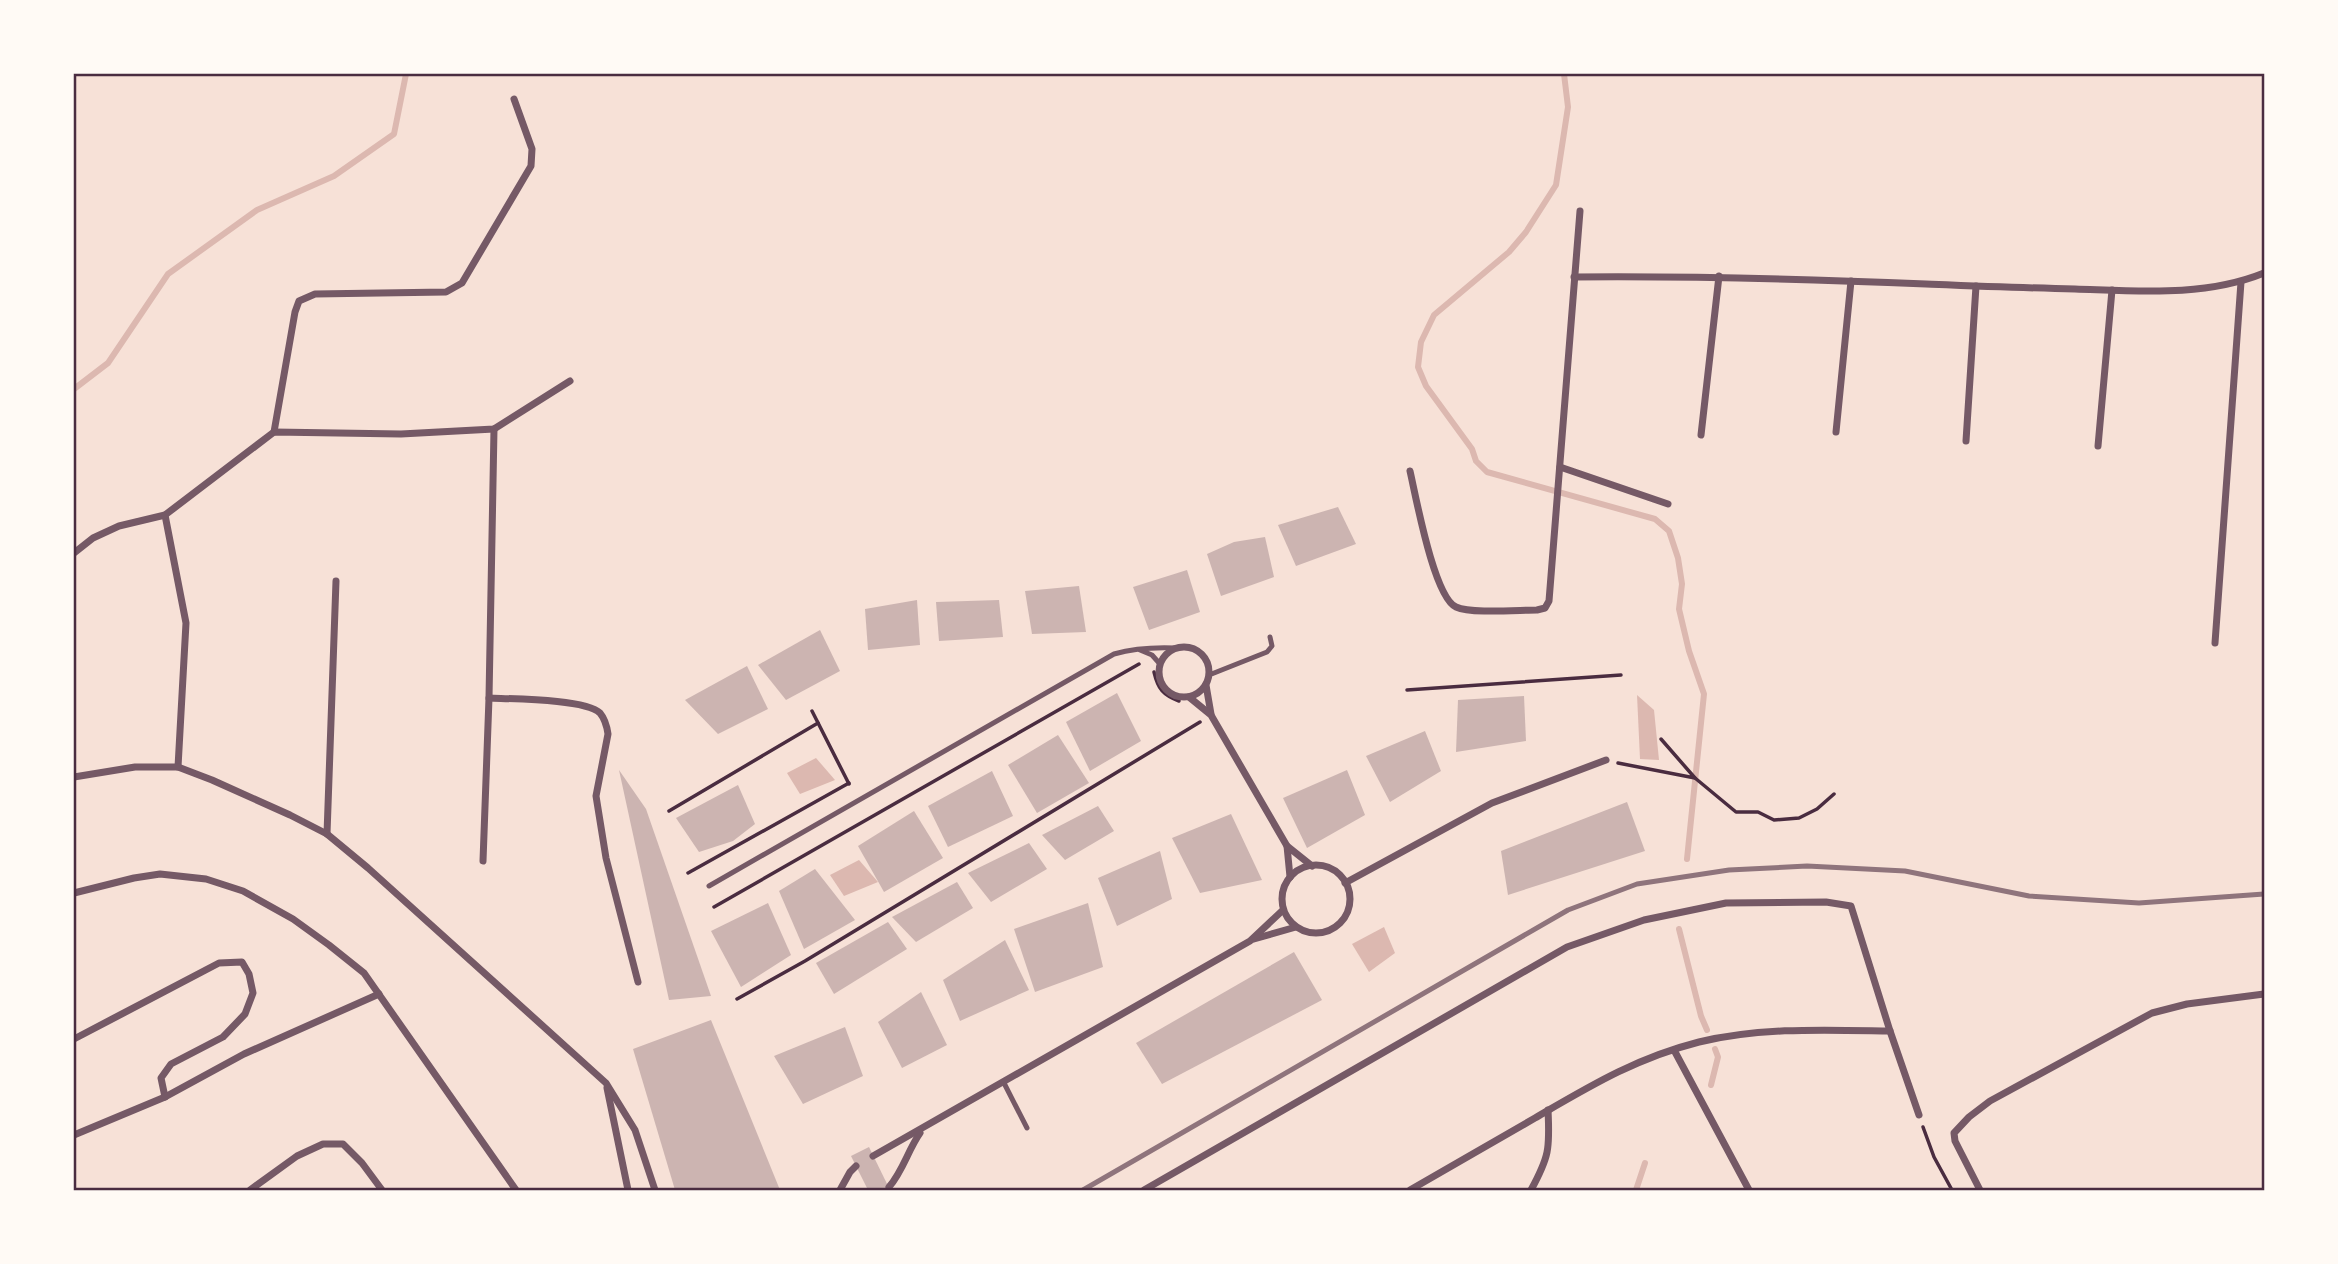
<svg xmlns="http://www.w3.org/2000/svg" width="2338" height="1264" font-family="'PT Serif',serif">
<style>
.water{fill:#dcb8b0}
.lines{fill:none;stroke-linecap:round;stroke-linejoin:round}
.stream{stroke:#dcb8b0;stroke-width:6}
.building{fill:#ccb4b1}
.path{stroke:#4a2c40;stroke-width:3.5}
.service{stroke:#755966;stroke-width:5}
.minor{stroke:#755966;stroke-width:7}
.rail{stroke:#8f747c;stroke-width:5}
.neatline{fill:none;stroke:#4a2c40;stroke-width:2.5}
</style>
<rect width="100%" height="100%" fill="#f7e1d7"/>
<g class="water">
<polygon points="1637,695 1654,710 1659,760 1640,759"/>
<polygon points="816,758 835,780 800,794 787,773"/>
<polygon points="859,860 878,882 844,896 830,875"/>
<polygon points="1384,927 1395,953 1369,972 1352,944"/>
</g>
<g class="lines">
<g class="stream">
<polyline points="1564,74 1568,107 1556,185 1526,232 1509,252 1434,315 1421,342 1418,367 1426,386 1472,449 1476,461 1487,472 1655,519 1669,531 1678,558 1682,584 1679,609 1689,651 1704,694 1687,859"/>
<polyline points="74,389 108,363 168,274 257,210 334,176 394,134 406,74"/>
<polyline points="1679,929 1701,1016 1707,1030"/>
<polyline points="1711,1085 1718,1057 1715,1049"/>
<polyline points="1636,1190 1645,1163"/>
</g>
</g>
<g class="building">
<polygon points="1338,507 1356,544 1296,566 1278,525"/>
<polygon points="1265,537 1274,577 1221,596 1207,554 1234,542"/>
<polygon points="1187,570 1200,612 1149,630 1133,587"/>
<polygon points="1079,586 1086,632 1032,634 1025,591"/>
<polygon points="917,600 920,645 868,650 865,609"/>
<polygon points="999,600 1003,637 939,641 936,602"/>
<polygon points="820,630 840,671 786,700 758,665"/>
<polygon points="747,666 768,709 718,734 685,700"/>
<polygon points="1117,693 1141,741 1090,771 1066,722"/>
<polygon points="1524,696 1526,741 1456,752 1458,700"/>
<polygon points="1425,731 1441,771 1390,802 1366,756"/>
<polygon points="1058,735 1089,783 1037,813 1008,765"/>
<polygon points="619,770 646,809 711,996 669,1000"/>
<polygon points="1347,770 1365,815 1307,848 1283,798"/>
<polygon points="992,771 1013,816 948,847 928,806"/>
<polygon points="738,785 755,824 733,841 699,852 676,818"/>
<polygon points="1627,802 1645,851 1508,895 1501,851"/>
<polygon points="1098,806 1114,831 1065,860 1042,835"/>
<polygon points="914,811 943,858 884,892 858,846"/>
<polygon points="1231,814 1262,880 1200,893 1172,838"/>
<polygon points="1029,843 1047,869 991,902 968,873"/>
<polygon points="1160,851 1172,899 1117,926 1098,878"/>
<polygon points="815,869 855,920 804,949 779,891"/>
<polygon points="957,882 973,908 916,942 892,917"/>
<polygon points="768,903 791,955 741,987 711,931"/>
<polygon points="1088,903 1103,967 1035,992 1014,929"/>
<polygon points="888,922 907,949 834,994 816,963"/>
<polygon points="1005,940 1029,990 960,1021 943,980"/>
<polygon points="1294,952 1322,1000 1162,1084 1136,1043"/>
<polygon points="921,992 947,1045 902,1068 878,1022"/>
<polygon points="711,1020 780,1190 675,1190 633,1049"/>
<polygon points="845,1027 863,1076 803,1104 774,1056"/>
<polygon points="869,1147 890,1190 868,1190 851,1156"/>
</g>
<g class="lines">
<g class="path">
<path d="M 1154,672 C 1158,689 1163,695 1179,701"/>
<polyline points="1407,690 1621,675"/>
<polyline points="812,711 849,784"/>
<polyline points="1618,763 1695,778 1661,739"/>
<polyline points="1695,778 1736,812 1758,812 1774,820 1799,818 1817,809 1834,794"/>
<polyline points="669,811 818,723"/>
<polyline points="688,873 849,783"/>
<polyline points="714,907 1139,664"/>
<polyline points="737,999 805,961 1200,722"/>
<polyline points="1923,1127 1934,1157 1952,1190"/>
</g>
<g class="service">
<polyline points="1140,650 1152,655 1160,664"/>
<polyline points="1209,675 1267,652 1272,646 1270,637"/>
<path d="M 709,886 L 1114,654 C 1135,648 1153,647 1176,648"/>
<polyline points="1004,1083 1027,1128"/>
</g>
<g class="minor">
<path d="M 1574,277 C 1692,276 1809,279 1926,284 C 1976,286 2025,288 2075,289 C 2138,291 2205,297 2264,273"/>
<polyline points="274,432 295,312 299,301 315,294 446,292 462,283 531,166 532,149 514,99"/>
<polyline points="1836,432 1851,281"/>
<polyline points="1701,435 1719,276"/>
<polyline points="1966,441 1976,286"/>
<polyline points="2098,446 2112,290"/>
<polyline points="1560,467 1668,504"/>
<path d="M 1410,471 C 1416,497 1434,597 1456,607 C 1471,614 1518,610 1537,610 L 1545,608 L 1549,601 L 1580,211"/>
<polyline points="165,515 186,623 178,767"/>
<polyline points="74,553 93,538 119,526 165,515 274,432 401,434 494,429 570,381"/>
<polyline points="2215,643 2241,282"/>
<circle cx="1184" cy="672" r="25"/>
<polyline points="1206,685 1211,714"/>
<polyline points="1189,697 1211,715 1287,846"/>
<path d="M 489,698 C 512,699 586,699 600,713 C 605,719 607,727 608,734 L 596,796 L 606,858 L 638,982"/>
<polyline points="74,777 135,767 178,767 212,780 290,815 327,834 368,868 606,1083 635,1130 655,1190"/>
<polyline points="327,834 336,581"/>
<polyline points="483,861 489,698 494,429"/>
<circle cx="1316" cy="899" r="34"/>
<polyline points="1290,877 1287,846 1312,866"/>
<polyline points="1345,883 1492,803 1606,760"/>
<polyline points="74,893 134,878 160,874 206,879 243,891 293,919 329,945 364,973 516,1190"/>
<polyline points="1254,939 1296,927"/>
<polyline points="74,1039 219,963 242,962 249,974 253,993 245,1014 223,1037 171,1064 161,1078 165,1097"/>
<polyline points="1674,1050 1749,1190"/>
<polyline points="607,1088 628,1190"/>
<polyline points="74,1135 165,1097 244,1054 379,994"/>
<polyline points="873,1156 1250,941 1283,910"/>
<path d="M 889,1187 C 903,1171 908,1150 920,1133"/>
<polyline points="250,1190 297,1156 323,1144 343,1144 362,1163 382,1190"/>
<polyline points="840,1190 850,1172 856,1166"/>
<polyline points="1144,1190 1567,947 1644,920 1726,903 1826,902 1851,906 1890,1031 1919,1115"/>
<path d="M 1410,1190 C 1452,1166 1493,1142 1535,1118 C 1590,1086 1636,1058 1699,1042 C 1761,1027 1827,1030 1890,1031"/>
<path d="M 1531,1190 C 1549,1157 1550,1149 1548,1110"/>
<polyline points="1980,1190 1955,1141 1954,1133 1969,1117 1990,1101 2152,1013 2187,1004 2264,994"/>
</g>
<polyline class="rail" points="1083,1190 1568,910 1637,884 1729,870 1807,866 1905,871 2029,896 2139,903 2264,894"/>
</g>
<rect width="2338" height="1264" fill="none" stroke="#fffaf5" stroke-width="150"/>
<rect x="75" y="75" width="2188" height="1114" class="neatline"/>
</svg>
